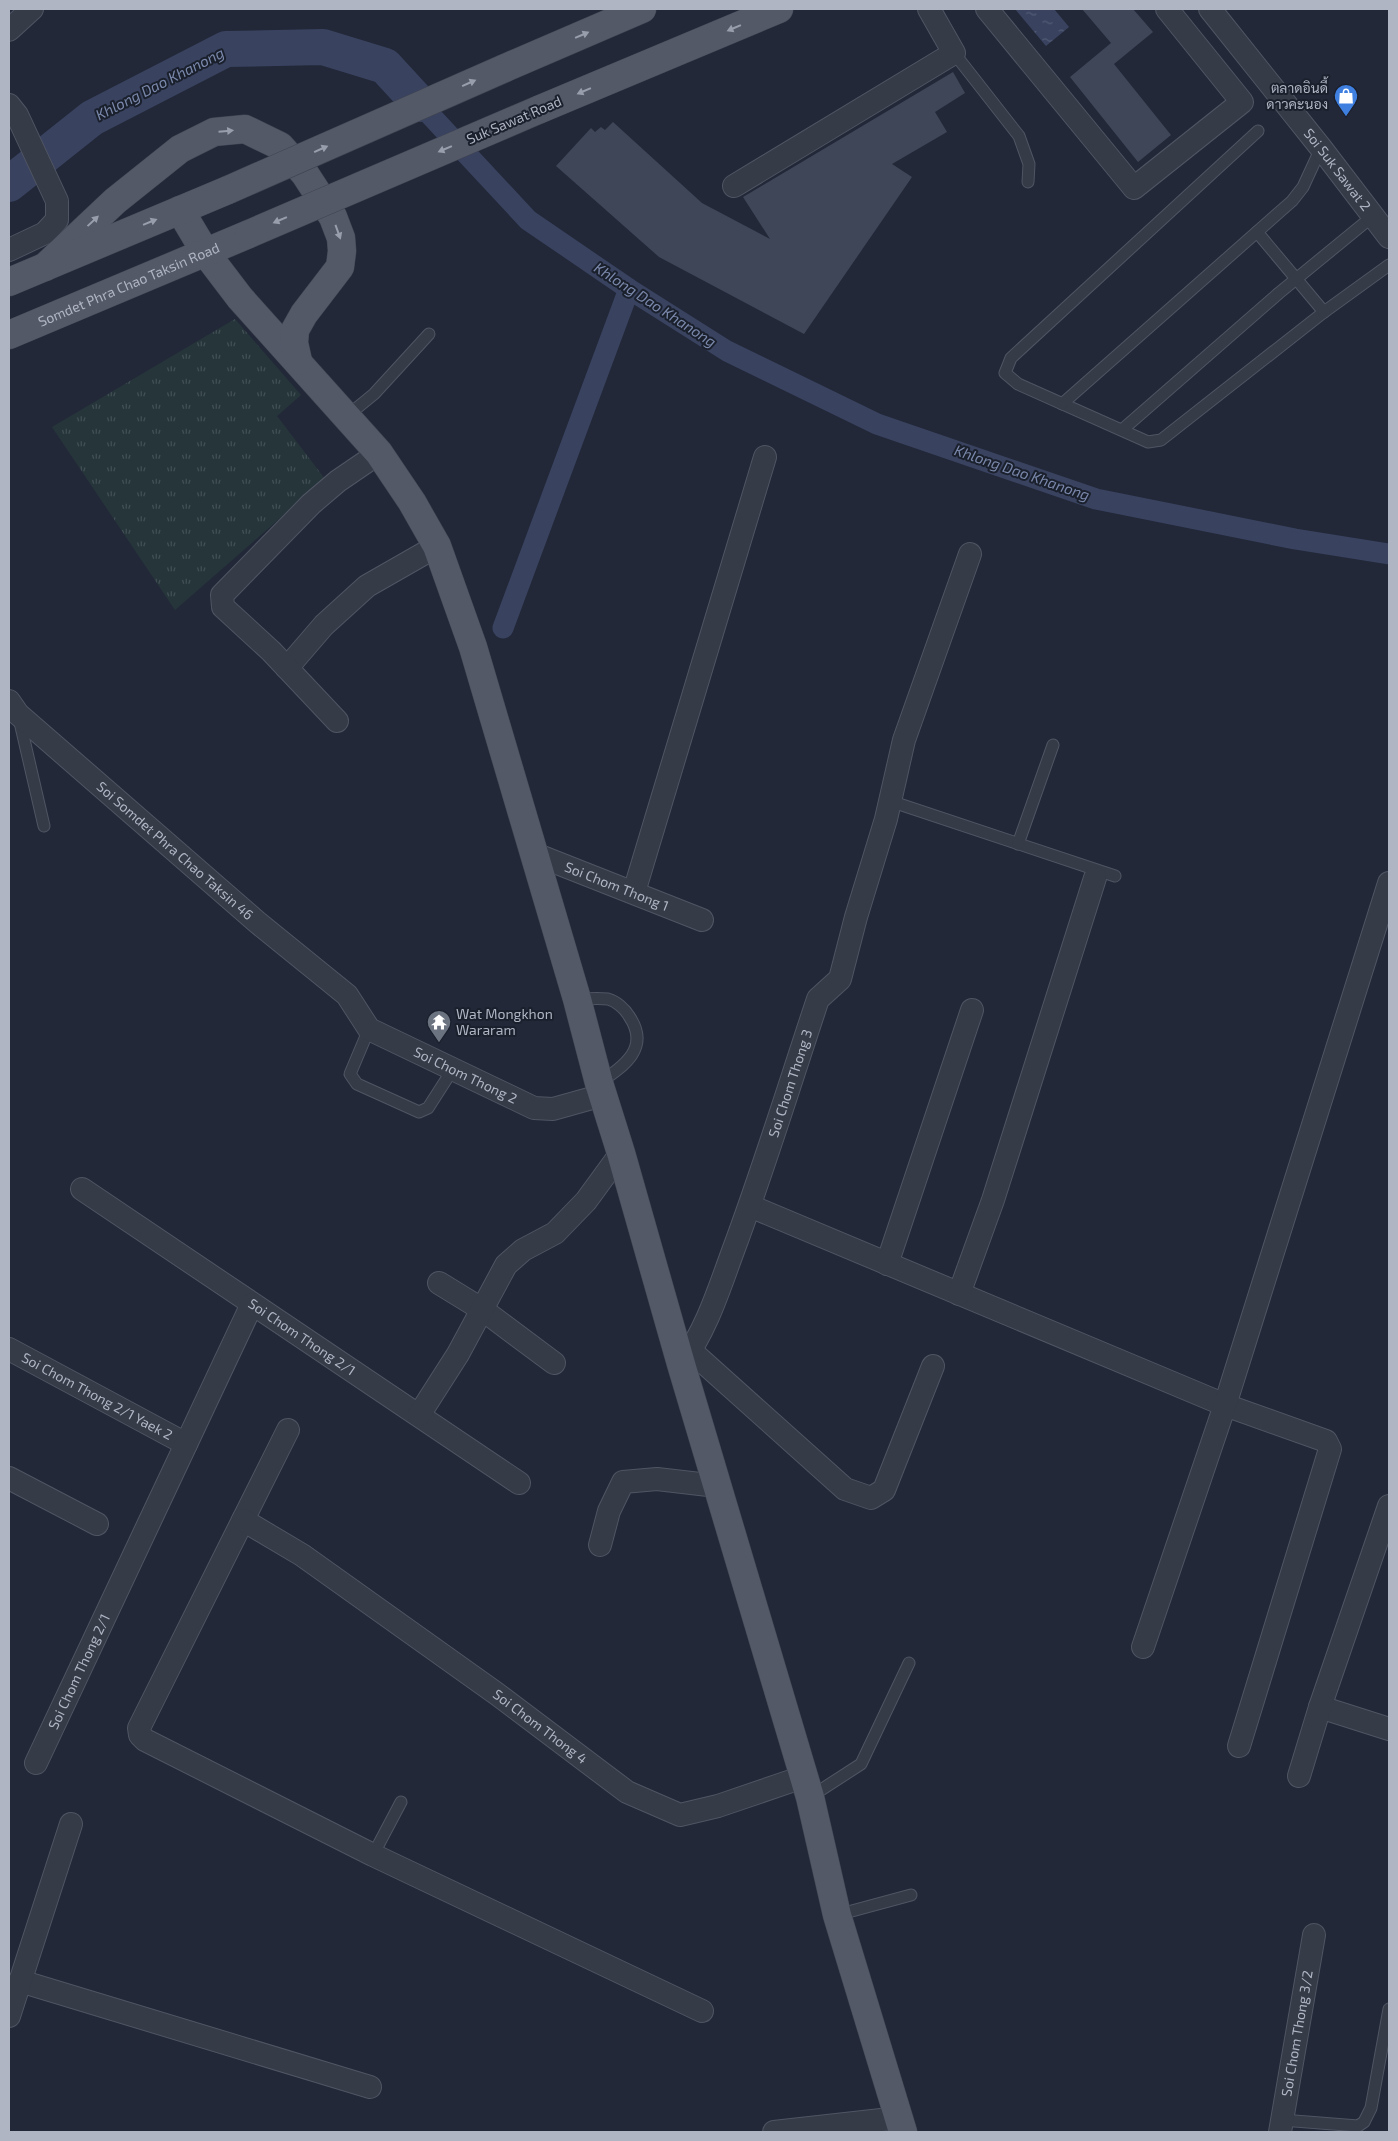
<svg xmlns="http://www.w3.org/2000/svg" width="1398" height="2141" font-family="'Exo 2',Sarabun,sans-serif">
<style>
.grass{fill:url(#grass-tufts)}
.water{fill:url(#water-ripples)}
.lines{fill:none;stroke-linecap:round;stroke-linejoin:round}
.canal{stroke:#394360;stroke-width:21}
.river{stroke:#394360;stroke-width:36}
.building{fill:#3f4657}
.lane-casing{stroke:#505563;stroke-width:13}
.street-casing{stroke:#505563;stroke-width:24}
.primary-casing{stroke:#3f4451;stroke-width:29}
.lane{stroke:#363b48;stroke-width:11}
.street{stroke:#363b48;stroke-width:22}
.primary{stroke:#545968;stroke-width:28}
.primary-bridge-casing{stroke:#3f4451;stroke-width:29;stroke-linecap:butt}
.primary-bridge{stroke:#545968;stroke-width:28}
.oneway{fill:#999ead}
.labels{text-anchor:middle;stroke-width:4;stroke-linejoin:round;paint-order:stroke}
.poi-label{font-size:14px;fill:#b0b5c4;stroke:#1b202d;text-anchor:end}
.street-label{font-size:14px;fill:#b0b5c4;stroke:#1b202d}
.water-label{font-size:15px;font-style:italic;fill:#7a88ab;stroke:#1b202d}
</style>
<defs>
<pattern id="grass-tufts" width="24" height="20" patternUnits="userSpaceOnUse" patternTransform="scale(1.25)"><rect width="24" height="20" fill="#25353a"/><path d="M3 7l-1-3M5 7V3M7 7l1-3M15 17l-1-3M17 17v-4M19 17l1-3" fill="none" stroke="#425055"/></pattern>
<pattern id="water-ripples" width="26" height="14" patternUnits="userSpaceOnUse" patternTransform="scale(1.25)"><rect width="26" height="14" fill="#394360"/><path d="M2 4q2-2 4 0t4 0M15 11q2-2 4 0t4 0" fill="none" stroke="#535c75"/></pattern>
</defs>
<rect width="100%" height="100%" fill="#222838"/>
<polygon class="grass" points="235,319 301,395 277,416 325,479 175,610 52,427"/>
<polygon class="water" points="1015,9 1054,9 1069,27 1046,46"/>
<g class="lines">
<g class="canal">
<polyline points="420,104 528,220 629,289 727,351 877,424 1096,499 1295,539 1389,554"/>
<polyline points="503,628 629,289"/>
</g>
<polyline class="river" points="9,184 92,118 226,49 323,47 385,66 420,104"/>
</g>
<g class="building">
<polygon points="1082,9 1133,9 1153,32 1114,64 1171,135 1138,162 1070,77 1111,43"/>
<polygon points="953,72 965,93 935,112 947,132 892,164 912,177 804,334 659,257 556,166 591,128 595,132 601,127 605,130 613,122 702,203 770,239 743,197"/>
</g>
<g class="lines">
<g class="lane-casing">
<g id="lane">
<polyline points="954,53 1019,136 1029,164 1028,182"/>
<polyline points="1258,131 1011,358 1005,373 1018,384 1148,442 1161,440 1324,312 1389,265"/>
<polyline points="1257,232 1324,312"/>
<polyline points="1062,404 1292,201 1303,187 1321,148"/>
<polyline points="347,416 374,394 429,334"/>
<polyline points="1122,430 1279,293 1373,216"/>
<polyline points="19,718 44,826"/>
<polyline points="890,801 1115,876"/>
<polyline points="1018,844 1053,745"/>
<path d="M 577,999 C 587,999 598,998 608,999 C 616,1001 625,1009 629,1016 C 651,1048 624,1066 599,1083"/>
<polyline points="369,1029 350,1074 357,1084 419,1112 428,1108 453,1069"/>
<polyline points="810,1797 861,1764 909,1663"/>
<polyline points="373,1855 401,1802"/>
<polyline points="837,1915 911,1895"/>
<polyline points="1282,2120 1358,2126 1364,2122 1371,2108 1389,2009"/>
</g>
</g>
<g class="street-casing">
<g id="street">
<polyline points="987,9 1134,188 1242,102 1167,9"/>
<path id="s1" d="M 1210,9 L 1321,148 L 1389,237"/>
<polyline points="9,30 32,9"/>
<polyline points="9,105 17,115 57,201 57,220 45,233 9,250"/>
<polyline points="734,186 954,53 929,9"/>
<polyline points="287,668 324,625 367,586 437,546"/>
<path id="s2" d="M 9,701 L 18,714 L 257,922 L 347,995 L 369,1029 L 534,1108 L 553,1109 L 603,1095"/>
<polyline points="337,721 271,651 223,607 222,595 311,504 338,481 379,453"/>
<path id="s3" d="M 532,853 L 702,920"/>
<polyline points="634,892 765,457"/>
<path id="s4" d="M 82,1189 L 519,1483"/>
<polyline points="750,1206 1225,1405 1326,1441 1330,1449 1239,1746"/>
<polyline points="887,1264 972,1010"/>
<polyline points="439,1283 483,1310 554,1363"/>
<polyline points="959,1294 993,1200 1095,878"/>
<path id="s5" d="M 9,1349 L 186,1444"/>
<polyline points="691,1351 845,1489 871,1498 884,1490 933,1366"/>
<path id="s6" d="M 681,1364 C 706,1331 719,1289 733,1251 C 764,1168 790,1083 818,999 L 840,979 L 856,917 L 886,819 L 904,740 L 970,554"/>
<polyline points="419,1415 458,1354 506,1265 523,1250 555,1233 586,1201 621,1153"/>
<polyline points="288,1430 139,1728 140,1735 145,1740 373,1855 702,2011"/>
<polyline points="9,1478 97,1524"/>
<path id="s7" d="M 243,1520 L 302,1555 L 497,1694 L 627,1792 L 680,1815 L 718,1806 L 803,1777"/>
<polyline points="600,1545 609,1511 623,1482 657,1479 717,1486"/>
<polyline points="1143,1647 1225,1405 1389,883"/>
<polyline points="1320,1707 1389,1729"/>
<path id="s8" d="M 36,1763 L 252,1304"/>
<polyline points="1299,1776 1320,1707 1389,1506"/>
<polyline points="20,1981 370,2087"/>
<polyline points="9,2016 71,1824"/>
<polyline points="774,2132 899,2118"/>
<path id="s9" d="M 1280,2132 L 1314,1935"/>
</g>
</g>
<g class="primary-casing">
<g id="primary">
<polyline points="505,68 642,9"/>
<polyline points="538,110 779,9"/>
<polyline points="180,210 205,252 240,298 379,453 412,502 437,546 473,647 577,999 599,1083 621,1153 681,1364 810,1797 837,1915 903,2132"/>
<polyline points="45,267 115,201 180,149 214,132 245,129 280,146 305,174 333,217 341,238 342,251 340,267 304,314 295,330 294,343 298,361"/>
<polyline points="9,282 228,190"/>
<path id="s10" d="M 9,335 L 249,234"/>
</g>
</g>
<use href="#lane" class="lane"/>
<use href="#street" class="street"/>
<use href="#primary" class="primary"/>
<g class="primary-bridge-casing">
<g id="primary-bridge">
<polyline points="228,190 505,68"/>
<polyline points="249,234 538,110"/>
</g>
</g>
<use href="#primary-bridge" class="primary-bridge"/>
</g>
<defs><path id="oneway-solid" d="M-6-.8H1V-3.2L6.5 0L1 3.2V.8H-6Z" transform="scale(1.25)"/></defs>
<g class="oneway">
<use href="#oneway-solid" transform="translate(734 28) rotate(157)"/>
<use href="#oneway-solid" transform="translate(582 35) rotate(-23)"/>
<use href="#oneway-solid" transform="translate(469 83) rotate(-24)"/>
<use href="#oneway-solid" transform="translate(584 91) rotate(157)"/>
<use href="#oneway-solid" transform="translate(226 131) rotate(-5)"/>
<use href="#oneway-solid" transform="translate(321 149) rotate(-24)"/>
<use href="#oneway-solid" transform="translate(445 149) rotate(157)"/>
<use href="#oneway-solid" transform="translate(280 220) rotate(157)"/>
<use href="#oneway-solid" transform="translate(93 221) rotate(-43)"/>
<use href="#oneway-solid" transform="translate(150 222) rotate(-22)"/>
<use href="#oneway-solid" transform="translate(338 232) rotate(70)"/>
</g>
<defs>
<g id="shop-pin" transform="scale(1.25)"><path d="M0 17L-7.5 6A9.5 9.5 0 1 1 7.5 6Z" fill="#3f7fe0" stroke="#1b202d"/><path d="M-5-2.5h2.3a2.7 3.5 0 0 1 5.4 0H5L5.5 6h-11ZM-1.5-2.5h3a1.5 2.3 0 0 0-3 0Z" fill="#fff"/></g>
<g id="temple-pin" transform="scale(1.25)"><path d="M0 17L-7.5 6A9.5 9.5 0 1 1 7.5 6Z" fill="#6b7280" stroke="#1b202d"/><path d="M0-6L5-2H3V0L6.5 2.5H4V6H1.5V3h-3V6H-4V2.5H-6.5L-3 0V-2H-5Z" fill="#fff"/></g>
</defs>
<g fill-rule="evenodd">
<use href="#shop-pin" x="1346" y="96"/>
<use href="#temple-pin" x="439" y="1022"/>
</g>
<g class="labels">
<g class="poi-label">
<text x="1328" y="93">ตลาดอินดี้<tspan x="1328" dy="16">ดาวคะนอง</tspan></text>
<text x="456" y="1019" text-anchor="start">Wat Mongkhon<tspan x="456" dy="16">Wararam</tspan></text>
</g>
<g class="street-label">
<text transform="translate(514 120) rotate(-23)" y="5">Suk Sawat Road</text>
<text dy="5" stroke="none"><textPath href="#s1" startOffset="205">Soi Suk Sawat 2</textPath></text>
<text dy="5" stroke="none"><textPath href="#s10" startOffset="130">Somdet Phra Chao Taksin Road</textPath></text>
<text dy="5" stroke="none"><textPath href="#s2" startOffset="224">Soi Somdet Phra Chao Taksin 46</textPath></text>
<text dy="5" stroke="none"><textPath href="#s3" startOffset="91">Soi Chom Thong 1</textPath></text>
<text dy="5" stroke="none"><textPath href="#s2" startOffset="596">Soi Chom Thong 2</textPath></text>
<text dy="5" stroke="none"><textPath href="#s6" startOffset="302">Soi Chom Thong 3</textPath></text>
<text dy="5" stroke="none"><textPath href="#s4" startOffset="265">Soi Chom Thong 2/1</textPath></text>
<text dy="5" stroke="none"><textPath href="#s5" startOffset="100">Soi Chom Thong 2/1 Yaek 2</textPath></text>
<text dy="5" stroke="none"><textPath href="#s8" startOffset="101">Soi Chom Thong 2/1</textPath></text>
<text dy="5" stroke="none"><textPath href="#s7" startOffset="362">Soi Chom Thong 4</textPath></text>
<text dy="5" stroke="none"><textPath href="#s9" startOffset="100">Soi Chom Thong 3/2</textPath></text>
</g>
<g class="water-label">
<text transform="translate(160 84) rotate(-27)" y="5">Khlong Dao Khanong</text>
<text transform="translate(655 305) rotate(33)" y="5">Khlong Dao Khanong</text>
<text transform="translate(1022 473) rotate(19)" y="5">Khlong Dao Khanong</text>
</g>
</g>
<rect width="1398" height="2141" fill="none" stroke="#b0b5c4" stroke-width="20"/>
</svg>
